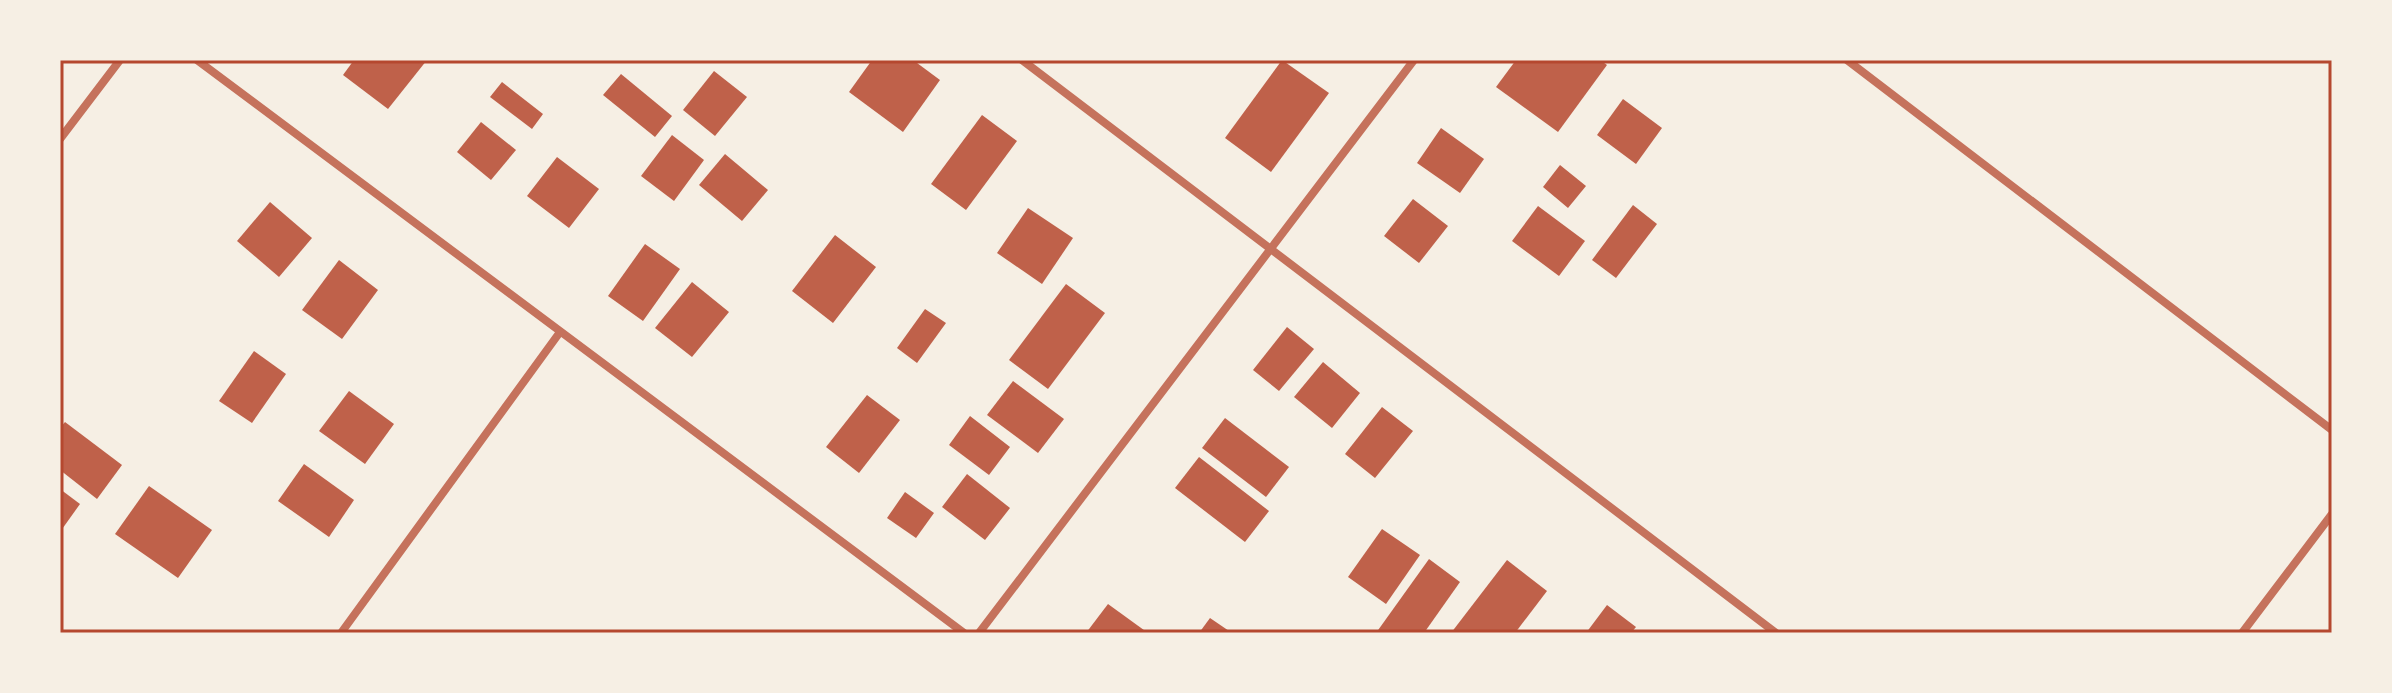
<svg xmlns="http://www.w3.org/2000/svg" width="2392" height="693" font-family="Signika,sans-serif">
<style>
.building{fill:#bf614a}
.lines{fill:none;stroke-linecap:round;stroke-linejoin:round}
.minor{stroke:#c5725c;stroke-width:8}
.neatline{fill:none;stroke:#b5482f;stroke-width:3}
</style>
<rect width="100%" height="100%" fill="#f6efe4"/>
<g class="building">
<polygon points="354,60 427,60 388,109 343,75"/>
<polygon points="872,60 913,60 940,80 903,132 849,92"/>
<polygon points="1282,60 1329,93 1271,172 1225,138"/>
<polygon points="1516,60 1600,60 1607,65 1558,132 1496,87"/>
<polygon points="714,71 747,97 715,136 683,110"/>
<polygon points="621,74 672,116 655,137 603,95"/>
<polygon points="502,82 543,114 532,129 490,97"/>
<polygon points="1623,99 1662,128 1636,164 1597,135"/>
<polygon points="982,115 1017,141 966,210 931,184"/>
<polygon points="481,122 516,150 491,180 457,152"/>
<polygon points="1441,128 1484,159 1460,193 1417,163"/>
<polygon points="672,135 704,160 674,201 641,176"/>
<polygon points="725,154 768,190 742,221 699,185"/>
<polygon points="557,157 599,189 569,228 527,196"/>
<polygon points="1560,165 1586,186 1568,208 1543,187"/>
<polygon points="1413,199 1448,226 1419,263 1384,236"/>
<polygon points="270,202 312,238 279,277 237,241"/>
<polygon points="1633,205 1657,224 1616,278 1592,260"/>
<polygon points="1538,206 1585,241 1559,276 1512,241"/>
<polygon points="1028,208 1073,238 1042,284 997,253"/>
<polygon points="835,235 876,267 833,323 792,291"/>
<polygon points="645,244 680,269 643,321 608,296"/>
<polygon points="339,260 378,290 342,339 302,310"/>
<polygon points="692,282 729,312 692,357 655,328"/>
<polygon points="1066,284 1105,313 1048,389 1009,360"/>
<polygon points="925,309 946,323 917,363 897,348"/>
<polygon points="1287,327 1314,349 1279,391 1253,370"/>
<polygon points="254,351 286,374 252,423 219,401"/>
<polygon points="1323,362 1360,393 1332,428 1294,397"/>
<polygon points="1013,381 1064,419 1038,453 987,415"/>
<polygon points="349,391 394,424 365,464 319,431"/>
<polygon points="867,395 900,420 859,473 826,447"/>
<polygon points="1382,407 1413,431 1375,478 1345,454"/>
<polygon points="970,416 1010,447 989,475 949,445"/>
<polygon points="1225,418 1289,467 1266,497 1202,448"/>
<polygon points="65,422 122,465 97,499 60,470 60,428"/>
<polygon points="1199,457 1269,511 1245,542 1175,488"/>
<polygon points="304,464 354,500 329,537 278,501"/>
<polygon points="967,474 1010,508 985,540 942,507"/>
<polygon points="149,486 212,530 178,578 115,534"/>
<polygon points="60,489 80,504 60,532"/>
<polygon points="905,492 934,513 916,538 887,518"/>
<polygon points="1382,529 1420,555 1386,604 1348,577"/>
<polygon points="1429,559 1460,582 1424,633 1376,633"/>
<polygon points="1507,560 1547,591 1515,633 1451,633"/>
<polygon points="1108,604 1148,633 1086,633"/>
<polygon points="1607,605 1636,627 1631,633 1586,633"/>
<polygon points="1210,618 1232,633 1199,633"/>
</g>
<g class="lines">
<g class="minor">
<polyline points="197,60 964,633"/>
<polyline points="1022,60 1776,633"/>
<polyline points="1847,60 2332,430"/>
<polyline points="60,139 120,60"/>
<polyline points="341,633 560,332"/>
<polyline points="979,633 1414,60"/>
<polyline points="2242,633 2332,514"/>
</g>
</g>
<rect width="2392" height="693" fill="none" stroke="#f6efe4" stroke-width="124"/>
<rect x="62" y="62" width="2268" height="569" class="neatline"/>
</svg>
